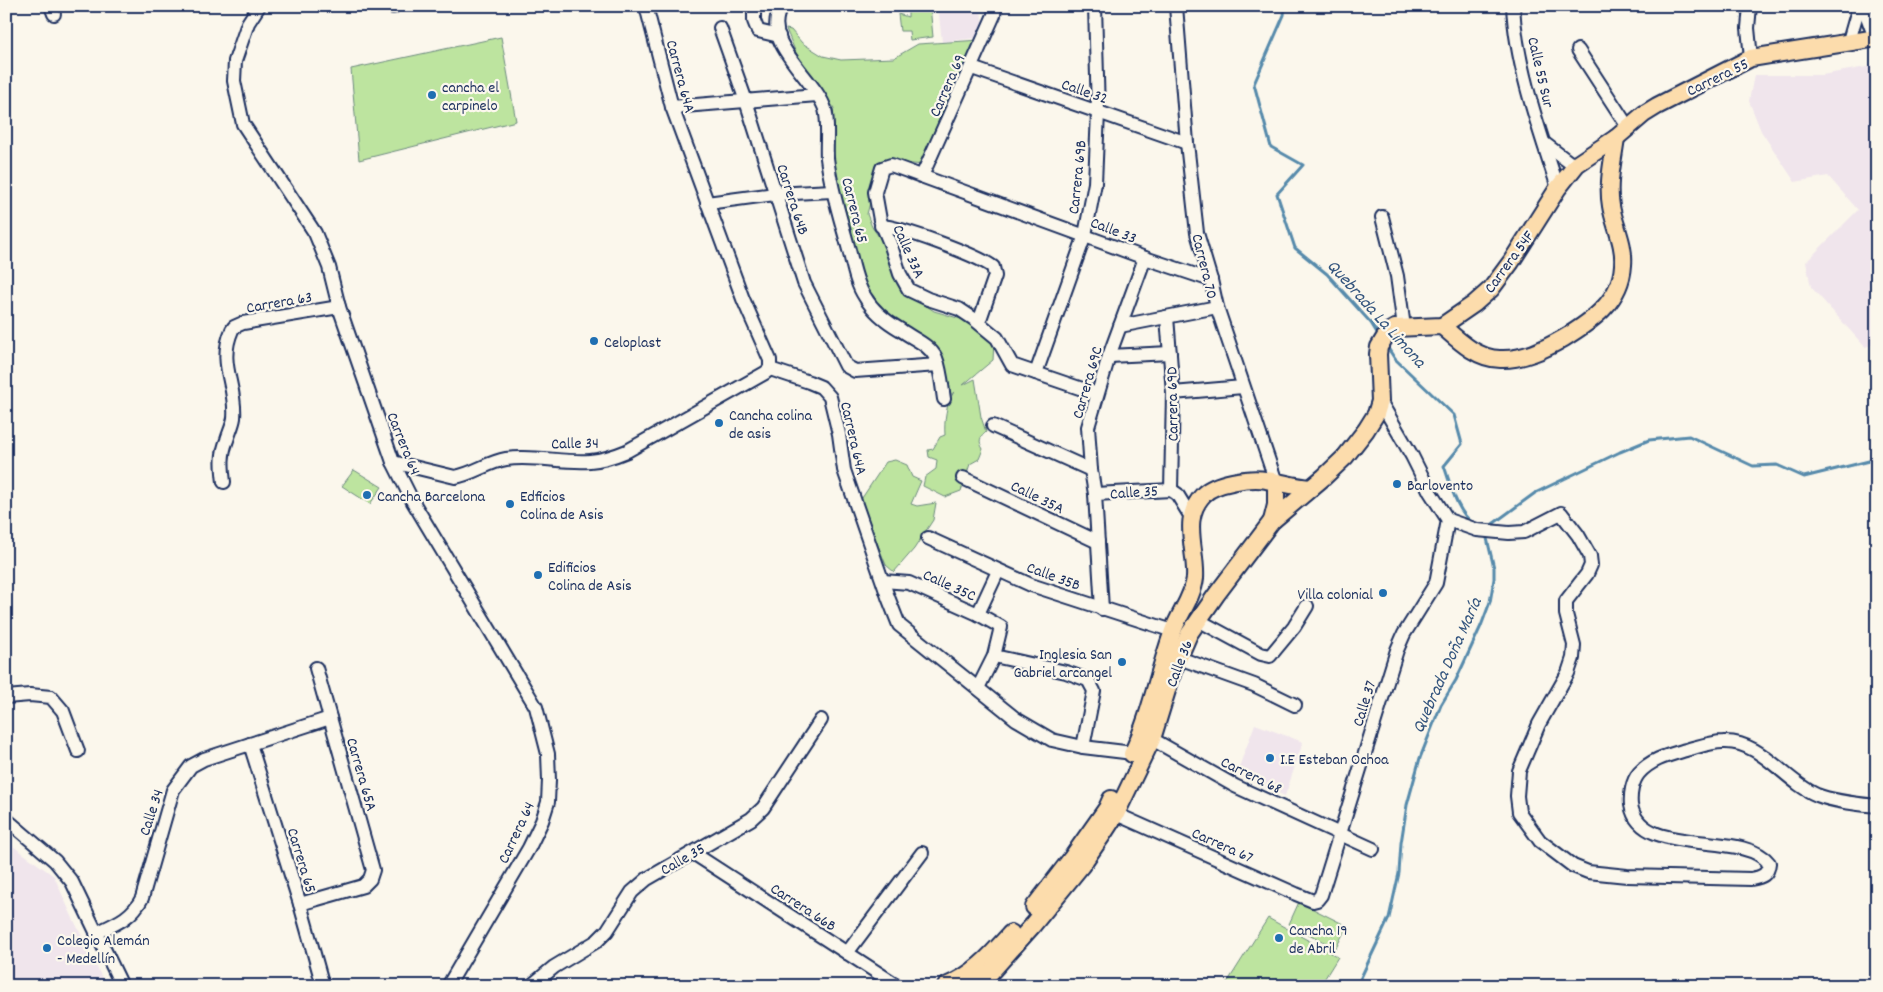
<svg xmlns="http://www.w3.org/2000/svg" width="1883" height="992" font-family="Dekko,sans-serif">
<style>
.built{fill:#f0e5ec}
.green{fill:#bde49f;stroke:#6c8a7e}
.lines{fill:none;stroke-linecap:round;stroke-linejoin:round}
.stream{stroke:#568aab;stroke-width:3}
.minor-casing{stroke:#1b2f5e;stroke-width:16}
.major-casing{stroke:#1b2f5e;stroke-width:20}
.minor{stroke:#fbf7ec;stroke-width:12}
.major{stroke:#fcdcac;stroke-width:16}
.poi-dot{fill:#1f6fb2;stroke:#fbf7ec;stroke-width:2}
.labels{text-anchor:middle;stroke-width:4.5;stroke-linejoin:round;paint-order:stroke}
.street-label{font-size:16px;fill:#1b2f5e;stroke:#fbf7ec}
.poi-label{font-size:16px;fill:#1b2f5e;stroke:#fbf7ec;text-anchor:start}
.water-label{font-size:18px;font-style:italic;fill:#34557e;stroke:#fbf7ec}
</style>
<rect width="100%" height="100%" fill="#fbf7ec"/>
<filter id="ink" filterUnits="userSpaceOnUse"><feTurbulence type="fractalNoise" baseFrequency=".02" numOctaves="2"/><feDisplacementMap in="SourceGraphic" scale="10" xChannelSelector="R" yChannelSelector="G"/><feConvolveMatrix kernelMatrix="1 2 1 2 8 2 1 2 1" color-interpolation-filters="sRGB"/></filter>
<g filter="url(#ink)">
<g class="built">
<polygon points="938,6 980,6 985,37 942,42"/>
<polygon points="1877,65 1877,343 1865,347 1811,287 1806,262 1858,210 1828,176 1795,182 1761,131 1749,101 1754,75 1822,75"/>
<polygon points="1255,724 1303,742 1285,796 1236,775"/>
<polygon points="6,841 54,876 69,910 106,986 6,986"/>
</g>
<g class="green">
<polygon points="908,6 930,6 933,37 910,40 909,31 900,31 898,14 908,17"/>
<path d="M 786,29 L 791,30 L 802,43 L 823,56 L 841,60 L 894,58 L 918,44 L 981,40 L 925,165 L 890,162 L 880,167 L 867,214 L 872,227 L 887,248 L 906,292 L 934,311 L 971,322 L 994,342 L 993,360 L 963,385 L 975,379 L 981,417 L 986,432 C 980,437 978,441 983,449 L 979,459 L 970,464 L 961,491 L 945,497 L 923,486 L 925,477 L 936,469 L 937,460 L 929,457 L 928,450 L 933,449 L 940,437 L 945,435 C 944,422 946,403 954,392 L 948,397 L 936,348 L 929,340 L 904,329 L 866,297 L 835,171 L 831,123 L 834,108 L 801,65 Z"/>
<polygon points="501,37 516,121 359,160 351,69"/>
<polygon points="895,460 907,465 912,477 921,481 911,504 917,506 936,503 933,520 914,549 894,572 886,565 860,501 886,462"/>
<polygon points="354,470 382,487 370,504 342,486"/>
<polygon points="1299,902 1347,926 1336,948 1289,924"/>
<polygon points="1268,918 1338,957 1320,986 1225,986"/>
</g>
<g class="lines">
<g class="stream">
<polyline points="1285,6 1284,15 1254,84 1271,147 1303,165 1277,194 1295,248 1327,274 1371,323 1379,336"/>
<path d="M 1386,345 L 1395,359 L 1454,415 L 1462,444 L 1444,466 C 1451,485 1456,511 1473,523"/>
<polyline points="1490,526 1535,493 1620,452 1649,440 1689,436 1753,466 1777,465 1804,477 1877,459"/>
<polyline points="1357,986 1389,918 1399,873 1401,843 1407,805 1420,758 1441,705 1456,680 1481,626 1490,602 1494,579 1494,568 1486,534"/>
</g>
<g class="minor-casing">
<g id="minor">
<polyline points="51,6 54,14"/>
<polyline points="259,6 248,23 235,61 234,81 243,124 315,233 329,267 339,307 393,462 413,502 536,707 548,754 549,780 548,802 542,821 529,848 448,986"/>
<polyline points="393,6 393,7"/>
<polyline points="646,6 672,107 743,299 770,360 770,369 809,382 821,387 830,397 839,434 844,470 888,597 899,625 1016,719 1052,740 1083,747 1133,753"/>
<polyline points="754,6 754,21 758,31 779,36"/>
<path d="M 782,6 C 758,41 816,79 825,109 C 829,124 826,142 827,158 C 831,190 841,220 849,250 C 853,265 856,284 865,297 C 873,311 887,322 901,330 C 913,339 929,344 936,358 C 941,370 942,386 944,399"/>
<polyline points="1176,6 1187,143 1197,233 1211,280 1217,307 1276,482"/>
<path d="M 1513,6 C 1516,66 1540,132 1558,188"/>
<polyline points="1750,6 1748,28 1751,58"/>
<polyline points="1863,6 1875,38"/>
<polyline points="720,28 746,101 804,283 846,366 855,371 938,365"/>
<polyline points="1849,41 1859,6"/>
<polyline points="1578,50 1628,127"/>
<polyline points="972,68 1187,143"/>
<polyline points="672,107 817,95"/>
<polyline points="1544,143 1569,162 1577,164"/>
<polyline points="922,176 994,15 995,6"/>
<polyline points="707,203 775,194 832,191"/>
<polyline points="1382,217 1397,276 1404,327"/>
<path d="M 881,226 C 901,227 977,255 993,267 L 995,276 L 979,322"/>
<polyline points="1167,317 1173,393 1171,490"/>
<polyline points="1120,326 1217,307"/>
<polyline points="1109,356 1170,353"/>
<polyline points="1036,373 1085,235 1095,183 1098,112 1095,6"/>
<polyline points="1173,393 1243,387"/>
<polyline points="1097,394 1012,365 997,338 974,319 959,309 928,299 909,290 900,274 891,246 880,220 875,192 882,168 891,165 1145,258 1211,280"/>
<path d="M 1380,401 L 1412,456 L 1430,492 L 1448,520 L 1477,530 L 1509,533 L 1524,532 L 1561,513 L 1578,535 L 1590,556 L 1591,565 L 1587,574 L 1566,601 L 1566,614 L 1574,645 L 1573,658 L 1568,673 L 1539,724 L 1519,771 L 1517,796 L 1519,812 L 1540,841 L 1573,866 L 1588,872 L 1627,876 L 1751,879 C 1762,877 1768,875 1769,863 C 1743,829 1640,859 1631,805 C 1630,795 1632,781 1639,773 C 1651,759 1669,755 1686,750 C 1698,747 1711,742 1723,742 C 1761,740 1784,781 1817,795 C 1835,802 1858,804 1877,806"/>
<polyline points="993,426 1091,470"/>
<path d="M 393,462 L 455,477 C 473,474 488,462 506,459 C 534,455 562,463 590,461 C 603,460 615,456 627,451 L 765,373 L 770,369"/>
<polyline points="963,478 1098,542"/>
<path d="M 224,482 C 222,466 221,454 227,440 C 229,433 233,425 234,418 C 237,385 217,364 232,330 L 234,327 L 243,323 L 339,307"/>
<polyline points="1095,494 1171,490 1177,494 1191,517"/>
<polyline points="928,538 1031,585 1173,631"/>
<polyline points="883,581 909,583 978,614 1001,627 994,656 978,688"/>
<polyline points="1102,609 1095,494 1091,470 1088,427 1109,356 1145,258"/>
<polyline points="978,614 998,571"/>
<polyline points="1198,620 1261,654 1270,656 1294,627 1307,606"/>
<polyline points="994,656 1066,672 1088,680 1094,691 1083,747"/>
<polyline points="1179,658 1254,685 1295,705"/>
<polyline points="6,697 30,695 51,697 63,711 78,751"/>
<polyline points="1152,739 1235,786 1373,849"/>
<polyline points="250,744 300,904 323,986"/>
<polyline points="1116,814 1296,894 1313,901 1317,900 1321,895 1397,650 1404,634 1436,583 1448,520"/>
<polyline points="6,819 55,861 72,882 122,986"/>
<polyline points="693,853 898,986"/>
<polyline points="300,904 363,886 370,879 373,870 316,668"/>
<path d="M 96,933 C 115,924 132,918 142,898 L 173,790 L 191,766 L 204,759 L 330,718"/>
<polyline points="847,953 922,853"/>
<polyline points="531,986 554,967 597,941 607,931 632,892 647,879 751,819 763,808 821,720"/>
</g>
</g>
<g class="major-casing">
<g id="major">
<path d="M 1442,326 C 1458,340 1477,359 1500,359 C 1523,360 1545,349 1564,338 C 1592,321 1621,301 1623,265 C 1625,244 1614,225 1611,206 C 1607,184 1613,160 1616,138"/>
<polyline points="1272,521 1276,505 1276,482"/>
<path d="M 1132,754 C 1151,715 1158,672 1173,631 C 1179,614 1193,597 1195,578 C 1197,550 1180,518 1204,494 C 1215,483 1250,477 1266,480 C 1281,482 1295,487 1311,488"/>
<polyline points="1034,907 1071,859 1107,808 1111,799"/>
<path d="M 946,986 C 974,975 992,954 1011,933"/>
<polyline points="971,986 991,972 1033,925 1081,866 1103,834 1116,814 1152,739 1173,671 1189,634 1216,595 1272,521 1324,477 1345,457 1366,430 1376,414 1380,401 1378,354 1379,347 1388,332 1395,328 1442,326 1474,304 1491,289 1511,262 1558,188 1577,164 1616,138 1644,114 1657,106 1751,58 1877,38"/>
</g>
</g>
<use href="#minor" class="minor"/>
<use href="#major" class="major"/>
</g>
</g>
<g class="poi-dot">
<circle cx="432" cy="95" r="5"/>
<circle cx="594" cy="341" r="5"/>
<circle cx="719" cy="423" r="5"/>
<circle cx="1397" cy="484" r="5"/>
<circle cx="367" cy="495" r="5"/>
<circle cx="510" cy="504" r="5"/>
<circle cx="538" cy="575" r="5"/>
<circle cx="1383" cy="593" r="5"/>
<circle cx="1122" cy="662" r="5"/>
<circle cx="1270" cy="758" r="5"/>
<circle cx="1279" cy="938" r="5"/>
<circle cx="47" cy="948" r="5"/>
</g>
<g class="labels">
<g class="street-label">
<text transform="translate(1542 72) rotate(77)" y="6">Calle 55 Sur</text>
<text transform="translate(682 76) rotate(75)" y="6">Carrera 64A</text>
<text transform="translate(1717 76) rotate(-26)" y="6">Carrera 55</text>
<text transform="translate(946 85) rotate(-66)" y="6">Carrera 69</text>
<text transform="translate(1085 90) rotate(19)" y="6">Calle 32</text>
<text transform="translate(1076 177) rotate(-84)" y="6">Carrera 69B</text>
<text transform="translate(794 199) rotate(72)" y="6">Carrera 64B</text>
<text transform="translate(856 210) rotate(76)" y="6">Carrera 65</text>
<text transform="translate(1114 229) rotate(21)" y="6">Calle 33</text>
<text transform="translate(910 251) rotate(66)" y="6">Calle 33A</text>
<text transform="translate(1508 261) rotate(-54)" y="6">Carrera 54F</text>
<text transform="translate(1206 266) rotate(76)" y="6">Carrera 70</text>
<text transform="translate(279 301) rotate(-10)" y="6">Carrera 63</text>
<text transform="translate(1086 382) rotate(-74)" y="6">Carrera 69C</text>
<text transform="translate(1171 404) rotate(-91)" y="6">Carrera 69D</text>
<text transform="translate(855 438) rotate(77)" y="6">Carrera 64A</text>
<text transform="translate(575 442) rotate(-1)" y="6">Calle 34</text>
<text transform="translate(405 443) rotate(68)" y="6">Carrera 64</text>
<text transform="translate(1134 491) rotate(-4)" y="6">Calle 35</text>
<text transform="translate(1038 496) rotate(26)" y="6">Calle 35A</text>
<text transform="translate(1054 575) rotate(20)" y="6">Calle 35B</text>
<text transform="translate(950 584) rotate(24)" y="6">Calle 35C</text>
<text transform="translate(1178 663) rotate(-69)" y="6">Calle 36</text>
<text transform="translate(1363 703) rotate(-73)" y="6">Calle 37</text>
<text transform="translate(363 774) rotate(74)" y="6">Carrera 65A</text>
<text transform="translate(1252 774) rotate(26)" y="6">Carrera 68</text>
<text transform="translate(150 812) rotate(-72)" y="6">Calle 34</text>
<text transform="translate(515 832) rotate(-65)" y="6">Carrera 64</text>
<text transform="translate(1223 844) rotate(24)" y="6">Carrera 67</text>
<text transform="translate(682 858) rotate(-30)" y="6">Calle 35</text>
<text transform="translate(303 860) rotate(73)" y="6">Carrera 65</text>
<text transform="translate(804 906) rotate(33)" y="6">Carrera 66B</text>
</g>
<g class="poi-label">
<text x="442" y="92">cancha el<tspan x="442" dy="18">carpinelo</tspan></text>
<text x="604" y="347">Celoplast</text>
<text x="729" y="420">Cancha colina<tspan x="729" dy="18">de asis</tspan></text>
<text x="1407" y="490">Barlovento</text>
<text x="377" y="501">Cancha Barcelona</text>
<text x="520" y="501">Edficios<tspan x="520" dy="18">Colina de Asis</tspan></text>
<text x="548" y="572">Edificios<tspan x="548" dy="18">Colina de Asis</tspan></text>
<text x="1373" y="599" text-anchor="end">Villa colonial</text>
<text x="1112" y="659" text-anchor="end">Inglesia San<tspan x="1112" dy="18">Gabriel arcangel</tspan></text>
<text x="1280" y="764">I.E Esteban Ochoa</text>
<text x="1289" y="935">Cancha 19<tspan x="1289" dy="18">de Abril</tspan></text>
<text x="57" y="945">Colegio Alemán<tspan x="57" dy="18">- Medellín</tspan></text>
</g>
<g class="water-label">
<text transform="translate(1377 313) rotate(48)" y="6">Quebrada La Limona</text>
<text transform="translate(1446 665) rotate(-66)" y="6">Quebrada Doña María</text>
</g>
</g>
<rect width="1883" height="992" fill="none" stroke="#fbf7ec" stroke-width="25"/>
<rect x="12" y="12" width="1858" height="967" fill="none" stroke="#1b2f5e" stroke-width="2" filter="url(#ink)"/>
</svg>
